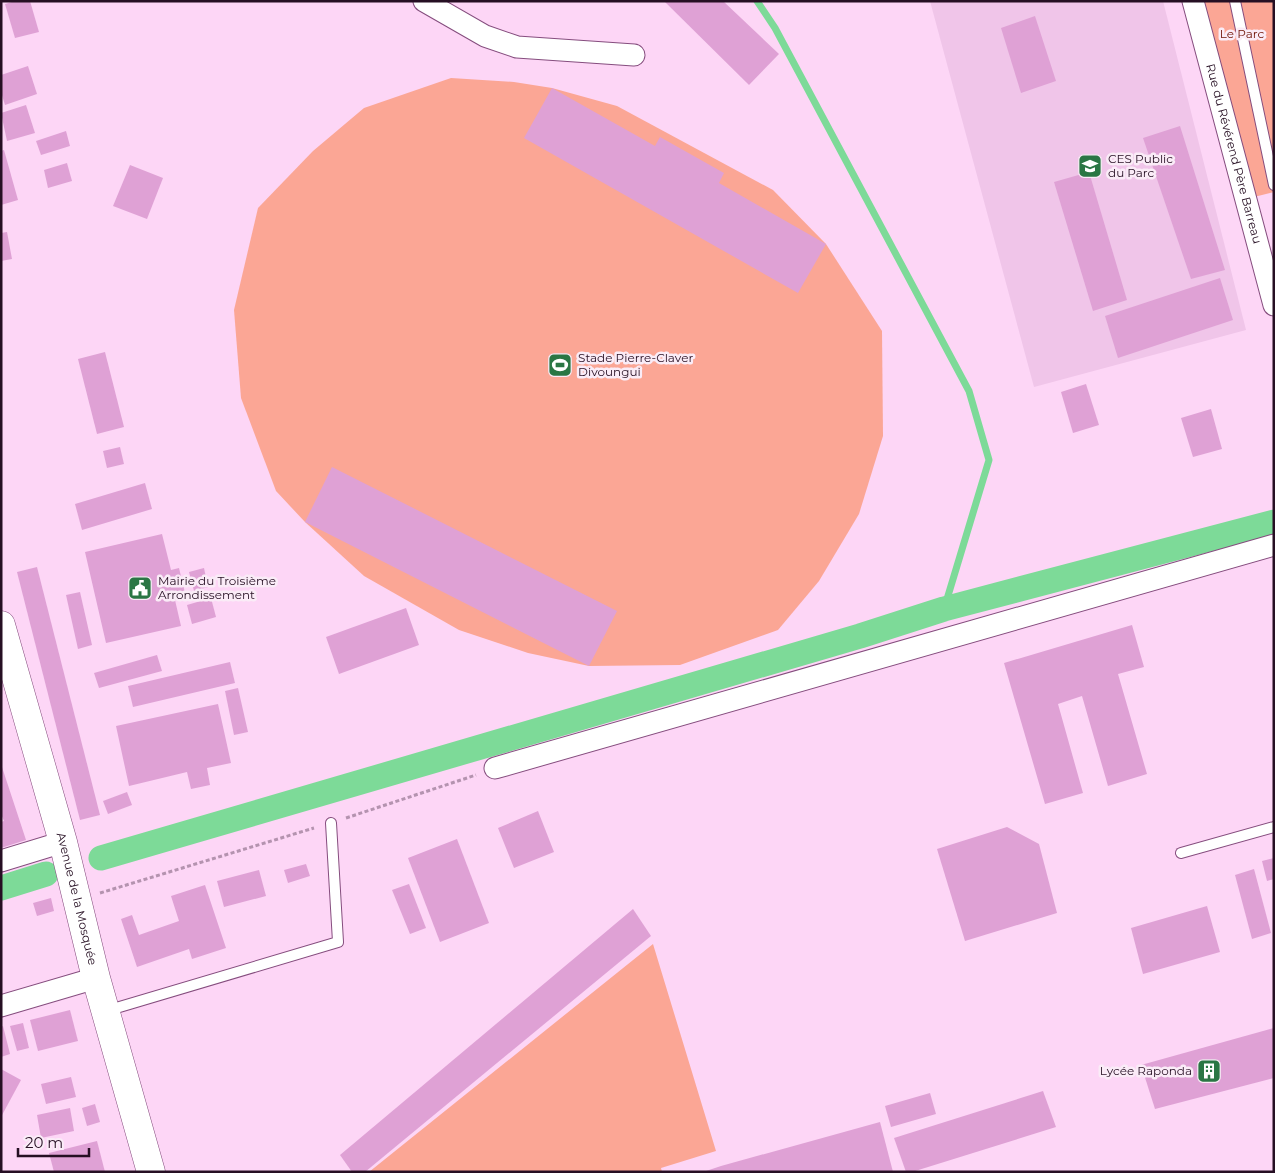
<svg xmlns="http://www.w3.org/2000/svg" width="1275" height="1173" font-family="Montserrat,sans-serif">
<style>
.built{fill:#f0c5e9}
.green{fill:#fba695}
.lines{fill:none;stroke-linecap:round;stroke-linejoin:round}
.stream{stroke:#7dda98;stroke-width:7}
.canal{stroke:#7dda98;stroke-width:25}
.building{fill:#dfa1d5}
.lane-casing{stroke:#854d7e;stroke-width:12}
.street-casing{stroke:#854d7e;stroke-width:23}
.secondary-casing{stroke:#854d7e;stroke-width:29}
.path{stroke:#b493af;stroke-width:3;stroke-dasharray:4 2.5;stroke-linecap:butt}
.lane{stroke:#fff;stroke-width:10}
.street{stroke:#fff;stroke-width:21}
.secondary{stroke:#fff;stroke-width:28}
.labels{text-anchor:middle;stroke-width:5;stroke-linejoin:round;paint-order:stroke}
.park-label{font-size:12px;fill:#6e1204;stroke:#faecf7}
.street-label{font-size:12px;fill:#260f23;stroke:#faecf7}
.poi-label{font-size:12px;fill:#260f23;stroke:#faecf7;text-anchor:start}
</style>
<rect width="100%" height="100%" fill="#fdd6f6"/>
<polygon class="built" points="930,1 1163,1 1246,330 1034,387"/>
<g class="green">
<polygon points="1200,1 1274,1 1274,192 1246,199"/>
<polygon points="451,78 514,82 552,88 617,106 773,190 826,244 882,331 883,436 859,514 819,581 778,630 680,665 589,666 528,653 459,630 364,576 305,522 276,491 241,398 234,310 258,208 313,151 364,108"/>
<polygon points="653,944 716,1151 661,1168 662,1172 369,1172"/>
</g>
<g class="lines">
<polyline class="stream" points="757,1 775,28 969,391 989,460 944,609"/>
<g class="canal">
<polyline points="101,858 860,636 944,609 1274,522"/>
<polyline points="1,888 46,874"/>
</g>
</g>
<g class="building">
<polygon points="15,1 30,1 39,32 15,38 5,4"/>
<polygon points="664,1 723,1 779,54 749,85"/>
<polygon points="1035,16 1056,81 1021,93 1001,28"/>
<polygon points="28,66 37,94 5,105 1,92 1,75"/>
<polygon points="552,88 655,146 660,137 724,173 719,183 826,244 798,293 524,138"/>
<polygon points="26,105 35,133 7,141 1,113"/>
<polygon points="1180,126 1225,270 1191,279 1143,138"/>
<polygon points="66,131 70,146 41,155 36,141"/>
<polygon points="4,150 18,200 1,205 1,151"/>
<polygon points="67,163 72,181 48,188 44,170"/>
<polygon points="130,165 163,178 147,219 113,206"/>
<polygon points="1089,172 1127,300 1093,311 1054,182"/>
<polygon points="7,232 12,259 1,261 1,233"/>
<polygon points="1220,278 1233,320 1118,358 1105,316"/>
<polygon points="105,352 124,427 97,434 78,359"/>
<polygon points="1086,384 1099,425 1073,433 1061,392"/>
<polygon points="1211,409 1222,449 1193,457 1181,418"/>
<polygon points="120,447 124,464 107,468 103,451"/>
<polygon points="332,467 617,611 589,666 305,522"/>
<polygon points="145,483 152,509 82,530 75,504"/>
<polygon points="162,534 171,570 179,568 186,597 175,600 181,626 106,643 85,552"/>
<polygon points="37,567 100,815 80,820 17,572"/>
<polygon points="204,568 208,587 194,591 189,572"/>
<polygon points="80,592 92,645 78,649 66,595"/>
<polygon points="211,598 216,617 192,624 187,605"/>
<polygon points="406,608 419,645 339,674 326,637"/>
<polygon points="1132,625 1144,667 1118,674 1147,774 1108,786 1082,696 1058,704 1083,793 1045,804 1004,663"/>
<polygon points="157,655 162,671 99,688 94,673"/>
<polygon points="230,662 235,683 133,707 128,686"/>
<polygon points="238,688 248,732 234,735 225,691"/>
<polygon points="218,704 231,763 207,768 210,785 191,789 187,772 129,786 116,726"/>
<polygon points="1,764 26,840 1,848 1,822 4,821 1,814"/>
<polygon points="127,792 132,805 108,814 103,801"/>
<polygon points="538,811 554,852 514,868 498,828"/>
<polygon points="1007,827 1039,844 1057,913 965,941 937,849"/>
<polygon points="457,839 489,923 440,942 408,858"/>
<polygon points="1274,858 1274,879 1267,881 1262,861"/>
<polygon points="306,864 310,876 288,883 284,870"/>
<polygon points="1254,869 1271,933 1252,939 1235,875"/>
<polygon points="259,870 266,896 224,907 217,881"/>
<polygon points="409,884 426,928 410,934 392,890"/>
<polygon points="205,885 226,948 192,959 189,949 137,967 121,919 132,915 139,935 179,921 171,896"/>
<polygon points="51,898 54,911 37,916 33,903"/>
<polygon points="1207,906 1220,952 1143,974 1131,928"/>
<polygon points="633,909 651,936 365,1172 352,1172 340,1155"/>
<polygon points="70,1010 78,1041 38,1051 30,1020"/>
<polygon points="23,1023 29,1048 17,1051 10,1026"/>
<polygon points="3,1026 10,1054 1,1057 1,1027"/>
<polygon points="1274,1028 1274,1078 1155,1109 1141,1065"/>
<polygon points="1,1069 21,1080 1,1117"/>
<polygon points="71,1077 76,1097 46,1104 41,1084"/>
<polygon points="1043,1091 1056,1127 912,1172 906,1172 894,1138"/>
<polygon points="930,1093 936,1114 891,1127 885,1106"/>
<polygon points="95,1104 100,1122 87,1126 82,1108"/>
<polygon points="70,1108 74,1131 41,1138 37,1115"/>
<polygon points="880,1122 893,1172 703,1172 721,1166"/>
<polygon points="97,1141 105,1172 54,1172 49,1153"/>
</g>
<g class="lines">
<g class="lane-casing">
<g id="lane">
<polyline points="1235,1 1274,185"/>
<polyline points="1181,853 1274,827"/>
<polyline points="106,1011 338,942 331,823"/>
</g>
</g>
<g class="street-casing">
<g id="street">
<polyline points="424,1 485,36 517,47 634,55"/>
<path id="s1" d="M 1193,1 L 1274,305"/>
<polyline points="495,768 1274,545"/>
<polyline points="1,861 63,842"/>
<polyline points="1,1006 96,978"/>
</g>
</g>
<g class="secondary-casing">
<g id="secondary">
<path id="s2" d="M 1,625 L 63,842 L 96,978 L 151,1172"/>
</g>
</g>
<g class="path">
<polyline points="346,818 476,775"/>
<polyline points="100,893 314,828"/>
</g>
<use href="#lane" class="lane"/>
<use href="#street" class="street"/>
<use href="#secondary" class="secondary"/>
</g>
<defs>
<g id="school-square" transform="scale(1.25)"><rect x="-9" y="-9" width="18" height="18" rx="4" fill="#2a7644" stroke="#faecf7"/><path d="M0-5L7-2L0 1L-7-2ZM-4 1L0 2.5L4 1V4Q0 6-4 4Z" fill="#fff"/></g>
<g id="stadium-square" transform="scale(1.25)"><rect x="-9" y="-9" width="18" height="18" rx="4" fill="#2a7644" stroke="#faecf7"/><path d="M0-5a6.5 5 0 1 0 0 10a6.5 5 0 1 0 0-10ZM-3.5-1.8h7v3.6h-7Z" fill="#fff"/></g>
<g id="civic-square" transform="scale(1.25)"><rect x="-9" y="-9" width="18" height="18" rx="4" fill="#2a7644" stroke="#faecf7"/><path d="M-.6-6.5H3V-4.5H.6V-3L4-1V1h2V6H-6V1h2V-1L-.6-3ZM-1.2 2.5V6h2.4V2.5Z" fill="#fff"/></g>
<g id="building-square" transform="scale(1.25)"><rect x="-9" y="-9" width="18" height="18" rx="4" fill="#2a7644" stroke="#faecf7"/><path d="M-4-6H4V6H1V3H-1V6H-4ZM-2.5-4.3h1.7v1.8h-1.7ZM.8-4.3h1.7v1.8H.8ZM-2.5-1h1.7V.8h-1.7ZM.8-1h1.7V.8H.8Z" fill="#fff"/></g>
</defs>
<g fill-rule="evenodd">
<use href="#school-square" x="1090" y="166"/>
<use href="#stadium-square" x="560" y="365"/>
<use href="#civic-square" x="140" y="588"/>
<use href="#building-square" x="1209" y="1071"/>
</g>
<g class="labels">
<g class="park-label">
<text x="1242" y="38">Le Parc</text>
</g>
<g class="street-label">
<text dy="4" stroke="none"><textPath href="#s1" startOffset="158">Rue du Révérend Père Barreau</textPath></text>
<text dy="4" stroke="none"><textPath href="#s2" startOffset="284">Avenue de la Mosquée</textPath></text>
</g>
<g class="poi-label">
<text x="1108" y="163">CES Public<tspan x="1108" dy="14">du Parc</tspan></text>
<text x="578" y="362">Stade Pierre-Claver<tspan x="578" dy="14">Divoungui</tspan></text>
<text x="158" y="585">Mairie du Troisième<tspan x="158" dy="14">Arrondissement</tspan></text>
<text x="1192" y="1075" text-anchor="end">Lycée Raponda</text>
</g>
</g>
<rect width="1275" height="1173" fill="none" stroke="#260f23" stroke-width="5"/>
<path d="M18 1148v8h71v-8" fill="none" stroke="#260f23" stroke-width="2.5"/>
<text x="25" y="1148" font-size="15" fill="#260f23" stroke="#faecf7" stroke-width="4" paint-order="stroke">20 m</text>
</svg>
